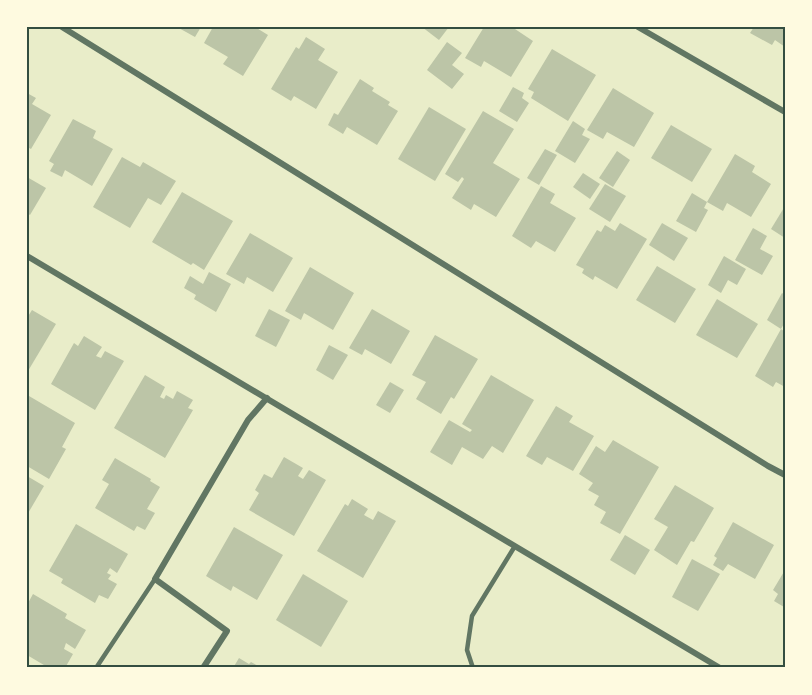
<svg xmlns="http://www.w3.org/2000/svg" width="812" height="695" font-family="'Titillium Web',sans-serif">
<style>
.building{fill:#bcc5a7}
.lines{fill:none;stroke-linecap:round;stroke-linejoin:round}
.service{stroke:#617663;stroke-width:4.5}
.minor{stroke:#617663;stroke-width:6}
.neatline{fill:none;stroke:#344e41;stroke-width:2}
</style>
<rect width="100%" height="100%" fill="#e9edc9"/>
<g class="building">
<polygon points="177,27 201,27 195,37"/>
<polygon points="213,27 255,27 268,35 243,76 223,64 228,57 204,43"/>
<polygon points="422,27 449,27 439,40"/>
<polygon points="484,27 512,27 533,41 511,77 484,61 481,67 465,58"/>
<polygon points="754,27 785,27 785,47 775,40 772,45 750,33"/>
<polygon points="306,37 325,49 318,60 338,72 316,109 294,96 291,101 271,89 296,47 299,49"/>
<polygon points="447,42 462,53 452,65 464,74 452,89 427,70"/>
<polygon points="552,49 596,75 568,121 531,98 534,92 528,89"/>
<polygon points="360,79 374,88 372,91 390,102 388,105 398,111 377,145 347,127 343,134 328,125 334,113 338,115"/>
<polygon points="513,87 524,93 522,98 529,103 517,122 499,111"/>
<polygon points="613,88 654,113 634,147 607,132 603,139 587,130"/>
<polygon points="27,93 36,98 32,104 51,115 31,149 27,147"/>
<polygon points="429,107 466,129 435,181 398,159"/>
<polygon points="483,111 514,129 493,163 520,179 496,217 474,204 471,210 452,198 464,179 462,177 458,182 445,174"/>
<polygon points="73,119 96,131 93,138 113,149 92,186 65,170 62,177 50,171 54,164 49,161"/>
<polygon points="573,121 585,129 582,135 590,139 575,163 555,151"/>
<polygon points="671,125 712,149 692,182 651,158"/>
<polygon points="545,149 557,155 539,185 527,178"/>
<polygon points="617,151 630,160 613,187 599,178"/>
<polygon points="735,154 755,166 752,172 771,184 751,217 727,203 723,211 707,202"/>
<polygon points="122,157 140,167 143,162 176,181 161,205 148,198 130,228 93,207"/>
<polygon points="583,173 600,184 590,199 573,187"/>
<polygon points="27,177 46,188 30,215 27,213"/>
<polygon points="605,184 626,196 610,222 589,209"/>
<polygon points="541,186 555,194 550,203 576,218 555,252 536,241 531,248 512,236"/>
<polygon points="182,192 233,221 204,270 193,263 191,265 152,242"/>
<polygon points="692,193 707,202 704,208 708,210 696,232 676,221"/>
<polygon points="785,206 785,238 771,229"/>
<polygon points="620,223 647,239 617,289 595,276 593,280 582,273 584,269 576,265 597,230 601,232 605,225 615,231"/>
<polygon points="662,223 688,238 674,261 649,245"/>
<polygon points="753,228 767,236 760,249 773,256 762,275 735,260"/>
<polygon points="250,233 293,258 273,292 247,277 244,284 226,274"/>
<polygon points="724,256 746,269 737,285 728,280 721,293 708,285"/>
<polygon points="657,266 696,289 675,323 636,300"/>
<polygon points="310,267 354,293 333,330 304,313 301,320 285,311"/>
<polygon points="209,272 231,284 216,312 194,299 196,295 184,288 190,276 203,284"/>
<polygon points="782,293 785,295 785,322 781,329 767,320"/>
<polygon points="717,299 758,324 737,358 696,335"/>
<polygon points="269,309 290,320 276,347 255,336"/>
<polygon points="372,309 410,331 391,364 365,349 362,355 349,348"/>
<polygon points="32,310 56,324 28,371 27,318"/>
<polygon points="781,329 785,332 785,387 776,382 773,387 755,376"/>
<polygon points="435,335 478,359 454,399 451,397 441,414 416,399 426,382 412,375"/>
<polygon points="84,336 102,347 96,356 101,358 105,351 124,361 95,410 51,384 74,343 78,346"/>
<polygon points="329,345 348,355 333,380 316,370"/>
<polygon points="145,375 165,387 160,397 164,399 166,395 173,399 177,391 193,400 188,408 193,410 165,458 114,428"/>
<polygon points="491,375 534,400 503,453 492,446 483,459 462,447 452,465 430,452 449,420 470,432 472,430 462,424"/>
<polygon points="390,382 404,390 390,413 376,405"/>
<polygon points="29,396 75,423 62,447 66,449 49,479 27,466 27,400"/>
<polygon points="556,406 573,416 569,422 594,436 573,471 547,457 542,465 526,456"/>
<polygon points="613,440 659,467 620,534 600,523 606,512 594,505 599,496 588,490 593,483 579,474 596,446 605,452"/>
<polygon points="284,457 303,468 298,476 303,479 309,470 326,480 294,536 249,510 259,493 255,490 264,474 272,478"/>
<polygon points="115,458 151,479 150,481 160,487 147,509 155,513 145,530 137,526 134,531 95,508 109,484 102,480"/>
<polygon points="27,476 44,486 27,515"/>
<polygon points="675,485 714,508 694,542 691,541 677,565 654,550 668,527 654,519"/>
<polygon points="352,499 368,509 364,515 373,520 378,511 396,521 363,578 317,551 345,504 348,506"/>
<polygon points="733,522 774,545 755,579 728,564 723,571 713,565 717,558 714,556"/>
<polygon points="76,524 128,554 117,573 110,568 107,573 111,575 108,579 117,584 108,599 99,595 95,603 61,583 63,579 49,571"/>
<polygon points="234,527 283,555 257,600 233,586 231,591 206,576"/>
<polygon points="625,535 650,550 635,575 610,560"/>
<polygon points="692,559 720,574 698,611 672,597"/>
<polygon points="785,570 785,605 784,607 774,601 778,594 773,590"/>
<polygon points="303,574 348,601 321,647 276,620"/>
<polygon points="33,594 67,614 65,618 86,630 75,649 66,643 64,649 73,654 65,668 49,668 27,655 27,605"/>
<polygon points="239,658 249,664 251,662 262,668 233,668"/>
</g>
<g class="lines">
<g class="service">
<polyline points="96,668 155,579"/>
<polyline points="473,668 467,650 472,616 515,546"/>
</g>
<g class="minor">
<polyline points="62,27 768,466 785,475"/>
<polyline points="638,27 785,112"/>
<polyline points="27,256 720,668"/>
<polyline points="203,668 227,631 155,579 248,420 267,398"/>
</g>
</g>
<rect width="812" height="695" fill="none" stroke="#fefae0" stroke-width="57"/>
<rect x="28" y="28" width="756" height="638" class="neatline"/>
</svg>
